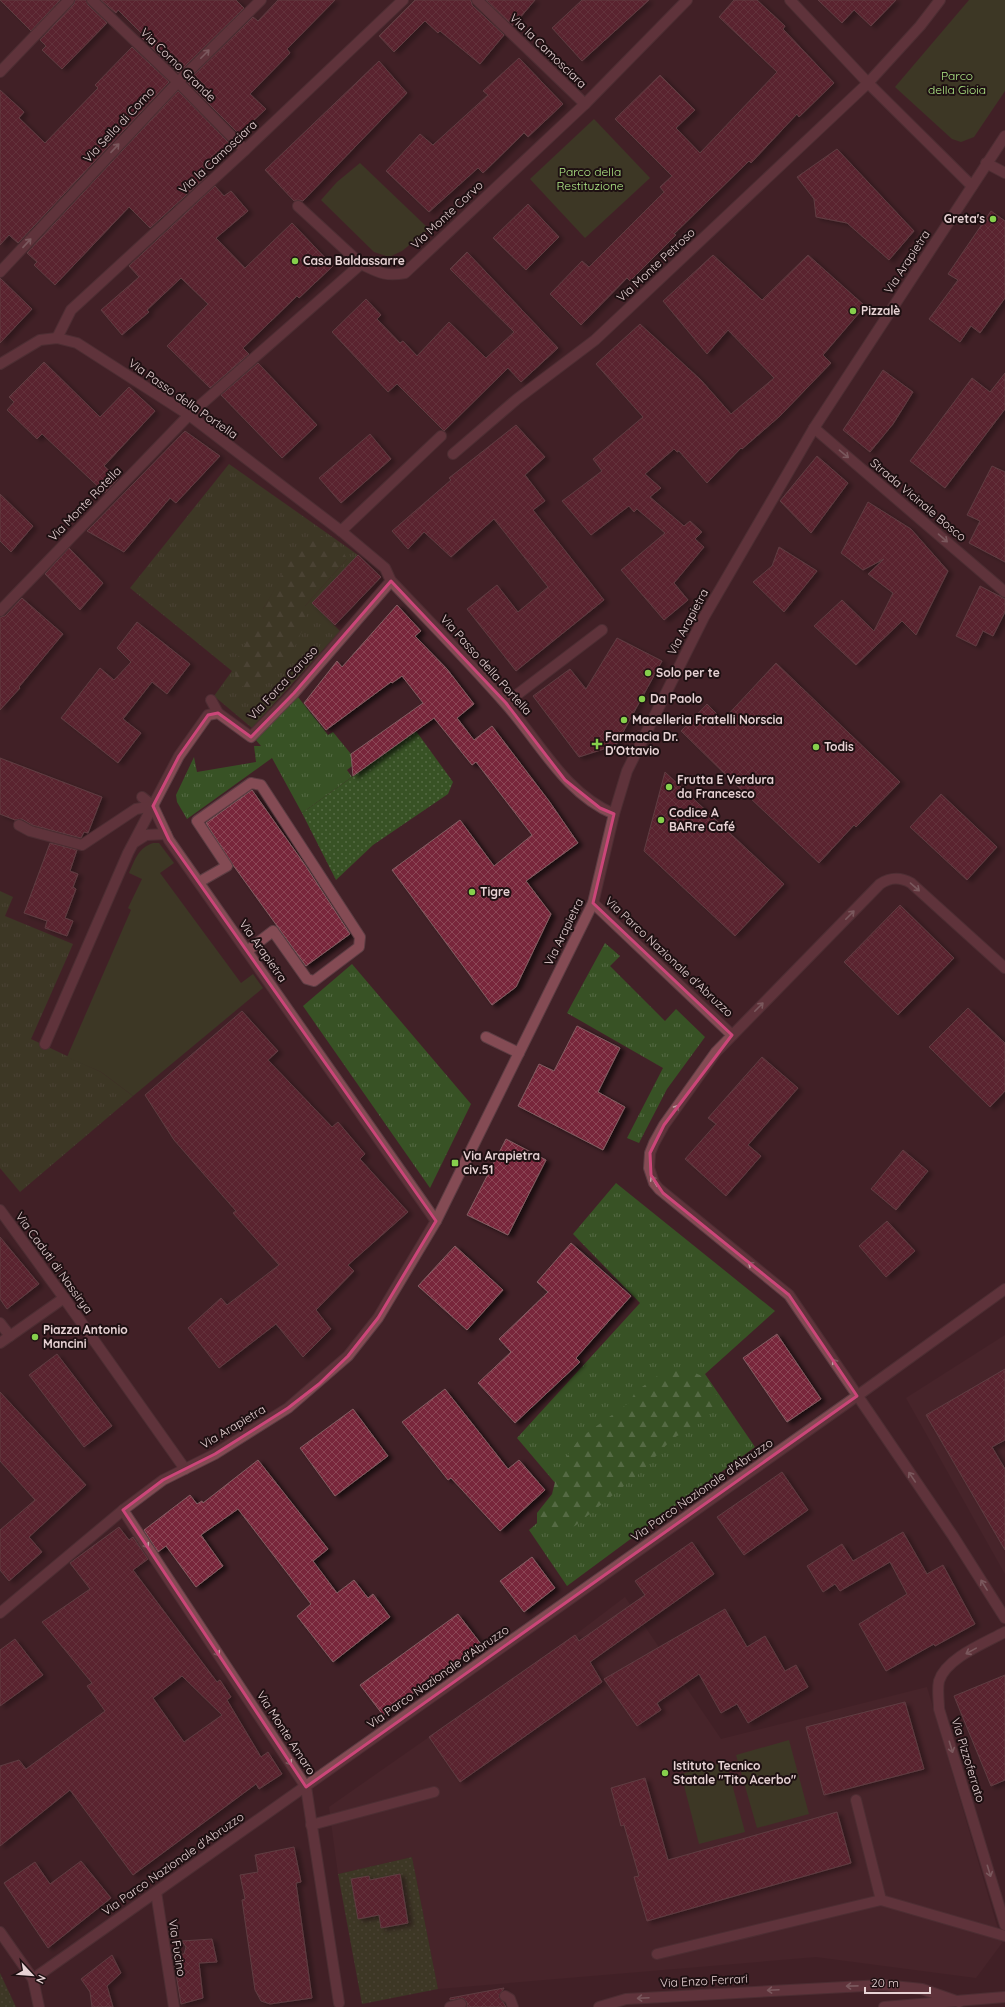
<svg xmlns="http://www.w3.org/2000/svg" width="1005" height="2007" font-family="Quicksand,sans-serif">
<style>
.built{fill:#4f282f}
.grass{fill:url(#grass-tufts);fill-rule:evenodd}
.forest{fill:url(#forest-firs)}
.park{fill:#385225}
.garden{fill:url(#garden-dots)}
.building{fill:url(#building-cross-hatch);stroke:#835e63;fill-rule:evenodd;filter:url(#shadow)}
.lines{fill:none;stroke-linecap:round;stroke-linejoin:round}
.service-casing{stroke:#5c3d43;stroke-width:12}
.minor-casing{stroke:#5c3d43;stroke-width:12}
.tertiary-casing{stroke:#5c3d43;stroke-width:12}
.service{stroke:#844b54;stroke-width:10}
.minor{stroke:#844b54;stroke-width:10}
.tertiary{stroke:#844b54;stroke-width:10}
.oneway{stroke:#bf9ca1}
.marked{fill:none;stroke:#cb4679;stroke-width:3;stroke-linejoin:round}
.poi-dot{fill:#86cf4c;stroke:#1e1012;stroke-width:1.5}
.labels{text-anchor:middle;stroke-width:4;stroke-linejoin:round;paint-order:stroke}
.street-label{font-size:12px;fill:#e7d2d4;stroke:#1e1012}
.park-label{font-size:12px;fill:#afea87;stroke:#1e1012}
.poi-label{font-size:12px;font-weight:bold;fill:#e7d2d4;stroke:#1e1012;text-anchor:start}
</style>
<defs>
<pattern id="grass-tufts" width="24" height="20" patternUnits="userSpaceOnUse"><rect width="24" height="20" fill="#385225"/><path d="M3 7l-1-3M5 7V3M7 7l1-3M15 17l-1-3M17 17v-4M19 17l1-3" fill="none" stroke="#556a44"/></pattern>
<pattern id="forest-firs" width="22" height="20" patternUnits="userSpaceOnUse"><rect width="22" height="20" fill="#385225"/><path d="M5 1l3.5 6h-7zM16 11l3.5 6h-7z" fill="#556a44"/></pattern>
<pattern id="garden-dots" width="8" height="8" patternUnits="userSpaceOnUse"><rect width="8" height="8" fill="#385225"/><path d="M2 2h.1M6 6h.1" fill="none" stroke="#556a44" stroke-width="1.8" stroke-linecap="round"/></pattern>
<pattern id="building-cross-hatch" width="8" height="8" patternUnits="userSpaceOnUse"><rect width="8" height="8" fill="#78283a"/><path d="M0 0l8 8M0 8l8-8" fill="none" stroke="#8b4656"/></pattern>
<filter id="shadow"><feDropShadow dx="4.5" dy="2.5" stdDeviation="2" flood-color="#0009"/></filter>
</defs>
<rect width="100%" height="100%" fill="#412127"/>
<g class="built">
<polygon points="1005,1335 1005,1574 906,1398"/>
<polygon points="625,1597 721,1739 927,1687 1002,1943 976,1978 816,1957 438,1989 412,1857 338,1874 329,1807 575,1635"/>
</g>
<g class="grass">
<path d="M 229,464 L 358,555 L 312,603 L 340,631 L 252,728 L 214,696 L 232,671 L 130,588 ZM 347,559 L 305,606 L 263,609 L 281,579 Z"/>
<polygon points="298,697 328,735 333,732 351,754 352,766 347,770 352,777 302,813 272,758 187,819 177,802 176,795 194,757 197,772 256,762 254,746 261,746 255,739"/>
<polygon points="0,891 13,897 5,916 73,944 31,1039 101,1072 133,1096 20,1192 0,1168"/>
<polygon points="605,943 620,956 610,966 665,1021 676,1009 705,1037 667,1089 639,1143 627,1138 663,1068 567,1013"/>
<polygon points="352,964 471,1104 430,1188 303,1006"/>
<polygon points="616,1183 775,1311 705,1374 755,1447 567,1586 529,1530 567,1497 517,1438 640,1303 573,1234"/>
</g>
<g class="forest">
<polygon points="317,534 339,544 347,559 305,606 307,620 290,657 251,689 236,684 234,665 263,609 300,544"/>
<path d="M 667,1369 C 680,1369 703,1371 711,1385 C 714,1389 716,1395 718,1400 L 705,1420 L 672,1439 L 641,1472 L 575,1526 L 556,1533 L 545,1531 L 537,1525 L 537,1513 L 552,1494 L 557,1474 L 569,1453 L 580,1438 L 630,1402 L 635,1392 Z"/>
</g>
<g class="park">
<polygon points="969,0 1005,0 1005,91 974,137 961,142 952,139 895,87"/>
<polygon points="594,119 650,178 585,238 530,179"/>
<polygon points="360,163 429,229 402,251 389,257 374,252 321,200 337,182"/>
<path d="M 153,843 L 159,843 L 174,863 L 160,873 L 241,983 L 253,974 L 263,988 L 133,1096 L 101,1072 L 67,1057 L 131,910 L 128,908 L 142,879 L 129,873 C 135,860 138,848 153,843 Z"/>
<polygon points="789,1740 809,1814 757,1828 736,1755"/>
<polygon points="726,1762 745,1832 699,1844 681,1774"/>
</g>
<g class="garden">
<polygon points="416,731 453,782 448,794 373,845 336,880 302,813"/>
<polygon points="412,1857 438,1989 362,2004 338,1874"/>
<polygon points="0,1973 16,2007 0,2007"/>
</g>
<g class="building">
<polygon points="0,0 60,0 31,31"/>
<polygon points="75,0 86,0 88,5 107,23 62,69 42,50 46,46 40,40 74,4"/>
<polygon points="101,0 236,0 244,8 178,73 141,37 143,35 118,10 116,13"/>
<polygon points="278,0 335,0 287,49 290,53 250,94 266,109 239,134 187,82 253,17 258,21"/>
<polygon points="415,0 471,0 472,5 504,35 480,64 440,31 438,33 425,21 394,52 379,36"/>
<polygon points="486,0 535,0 513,26"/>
<polygon points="582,0 649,0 582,61 552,28"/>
<polygon points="734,0 757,0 785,26 783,29 834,83 799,117 797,114 751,163 749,161 674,234 676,235 630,281 627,278 581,325 550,294 582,261 589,267 664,192 660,187 672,176 615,119 660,75 695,110 676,128 700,153 777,72 719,17"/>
<polygon points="818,0 896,0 871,26 854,10 842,23"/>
<polygon points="132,47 169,82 18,243 9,235 0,245 0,90 24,112 19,118 45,143 98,88 95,85"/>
<polygon points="519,58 563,104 528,137 524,133 483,173 478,168 429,212 386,171 420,134 433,145 488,95 483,91"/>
<polygon points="379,61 407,93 303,201 299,200 294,201 265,170"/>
<polygon points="178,91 230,144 203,171 207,176 150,228 129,207 55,285 34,265 37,262 27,253"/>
<polygon points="837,149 914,231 889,260 847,223 816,217 814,199 797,177"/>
<polygon points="215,186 224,196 231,191 248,211 216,238 245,268 292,223 333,266 299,298 297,296 243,348 249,354 210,388 167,346 208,304 181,278 147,310 149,312 122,335 101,310 139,277 129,266"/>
<polygon points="528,204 559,237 526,270 493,238"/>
<polygon points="991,211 1005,221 1005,298 980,333 971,326 960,342 929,319 958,280 948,274"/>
<polygon points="467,252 558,348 521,382 508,368 444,431 397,384 388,392 332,332 366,299 381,315 377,319 400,343 403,341 417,356 449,322 486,358 514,332 450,269"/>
<polygon points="713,255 762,300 808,255 865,306 823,355 831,363 780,416 742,449 741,448 707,483 679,451 677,452 674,449 645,474 661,488 650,497 684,526 690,521 702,532 695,539 704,547 674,583 688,600 664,620 621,570 665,533 637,509 634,512 629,506 591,535 562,501 602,471 593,459 643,417 596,364 640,324 701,380 731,414 774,378 728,330 707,354 663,301"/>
<polygon points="0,278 32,309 0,343"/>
<polygon points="44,362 100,417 129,387 155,411 104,466 118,479 105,493 42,434 37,439 7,410 14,402 9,397"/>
<polygon points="258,363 317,425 282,458 221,395"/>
<polygon points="883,370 913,392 893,424 870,452 843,430"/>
<polygon points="1005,373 1005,409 945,488 910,461 972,378 990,392"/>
<polygon points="516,425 545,457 525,475 545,501 533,510 604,600 516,671 467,609 497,585 518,612 548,587 494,519 451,557 424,532 408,549 392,531 451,480 449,478"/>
<polygon points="185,431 220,456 176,503 170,498 124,552 87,531"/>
<polygon points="370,434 391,459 341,503 319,478"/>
<polygon points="817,456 848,483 811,533 780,501"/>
<polygon points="992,466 1005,472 1005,562 969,543 980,521 967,515"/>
<polygon points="0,494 33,526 11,552 0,541"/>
<polygon points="868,502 911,529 948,571 916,635 902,621 856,665 814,626 842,600 874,631 893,593 868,574 884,559 863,570 841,553"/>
<polygon points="779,547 817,571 784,612 753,582 772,566"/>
<polygon points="69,548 103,583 80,610 45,574"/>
<polygon points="358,555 381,577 335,625 312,603"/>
<polygon points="980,586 1005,599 1005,612 993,636 983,631 976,646 956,636"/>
<polygon points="22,598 63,634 19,687 20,688 0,710 0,617 5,616"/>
<polygon points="397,605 421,631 415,636 447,669 474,704 457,718 474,740 492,726 549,801 578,843 526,881 551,914 516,987 492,1005 392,870 460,820 494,866 532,835 476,762 472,765 434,718 353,776 351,754 423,703 402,676 392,683 391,682 326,730 304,703 337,661 342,667"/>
<polygon points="137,622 190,664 167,694 152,682 123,719 141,733 118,763 61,718 100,668 114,680 131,662 117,648"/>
<polygon points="617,638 662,661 616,745 579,757 533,696 570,669 586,689"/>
<polygon points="776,663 900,782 856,827 854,825 819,863 731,780 681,731 707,704 723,720"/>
<polygon points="0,758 102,797 88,833 84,832 81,838 32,825 22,819 15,820 0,814"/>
<polygon points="665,772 784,884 735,936 644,851"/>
<polygon points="252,790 305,865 350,934 306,966 233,865 206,823"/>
<polygon points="941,794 997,847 967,880 910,827"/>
<polygon points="50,843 77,850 70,871 78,874 73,887 76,889 65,918 73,921 67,936 45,928 47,921 24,913"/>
<polygon points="900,905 954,958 898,1015 844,962"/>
<polygon points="968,1008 1005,1043 1005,1091 990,1107 929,1047"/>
<polygon points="242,1011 278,1051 268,1060 332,1127 338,1122 365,1154 360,1159 408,1212 348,1265 354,1271 316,1310 331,1329 303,1357 276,1324 219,1368 188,1328 221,1298 227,1305 279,1265 233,1213 236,1211 174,1140 145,1095"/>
<polygon points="577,1026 620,1048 598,1092 625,1107 603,1150 518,1106 539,1064 554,1071"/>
<polygon points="762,1057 798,1088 748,1145 761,1156 726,1196 685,1159 716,1124 708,1118"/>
<polygon points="506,1139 546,1160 508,1235 467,1215"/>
<polygon points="903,1150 928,1171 896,1210 871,1189"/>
<polygon points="887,1221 915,1251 886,1277 859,1246"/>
<polygon points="0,1237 39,1284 7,1309 0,1299"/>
<polygon points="571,1243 631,1296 576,1358 580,1362 515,1423 478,1383 511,1352 499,1339 548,1292 537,1282"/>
<polygon points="455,1246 503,1290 467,1330 418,1286"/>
<polygon points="777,1334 821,1399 787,1422 743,1358"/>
<polygon points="57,1354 112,1426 84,1447 29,1375"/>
<polygon points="1005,1369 1005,1440 992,1447 1005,1469 1005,1550 926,1415"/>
<polygon points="445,1389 508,1469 519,1460 545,1490 500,1531 451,1478 448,1480 402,1422"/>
<polygon points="0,1392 86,1485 29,1537 42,1552 9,1581 0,1570 0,1530 35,1500 0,1461"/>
<polygon points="353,1409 388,1456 335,1496 300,1448"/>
<polygon points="258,1460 328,1549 313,1561 337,1593 354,1580 368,1598 373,1594 390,1617 333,1662 297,1616 311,1604 238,1509 201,1535 223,1566 196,1587 166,1546 158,1552 144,1530 190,1495 197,1504 202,1501 203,1503"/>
<polygon points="782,1472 808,1510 744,1555 717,1517"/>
<path d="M 119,1527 L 129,1540 L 133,1537 L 148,1559 L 133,1570 L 217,1682 L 220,1680 L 231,1697 L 227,1700 L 261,1757 L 268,1752 L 282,1774 L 259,1789 L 256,1784 L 133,1875 L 70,1790 L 0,1846 L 0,1766 L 19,1760 L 26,1769 L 105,1711 L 87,1686 L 92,1683 L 42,1622 L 90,1589 L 70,1563 ZM 182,1676 L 222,1715 L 184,1742 L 153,1698 Z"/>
<polygon points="903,1532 927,1574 943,1565 975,1624 935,1646 934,1644 886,1671 859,1624 907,1594 890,1562 840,1591 835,1584 823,1592 807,1566 842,1544 853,1561"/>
<polygon points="692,1542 714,1574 590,1662 602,1682 460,1782 429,1737 575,1635 579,1641 645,1595 635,1581"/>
<polygon points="532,1557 555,1588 524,1612 500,1581"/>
<polygon points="725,1609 747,1647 765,1636 785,1671 796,1665 808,1687 748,1723 737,1704 721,1713 699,1674 657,1703 661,1710 637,1726 604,1679"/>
<polygon points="458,1614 481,1644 383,1715 360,1685"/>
<polygon points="15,1639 43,1675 0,1706 0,1650"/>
<polygon points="1005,1675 1005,1780 991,1786 954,1696"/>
<polygon points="905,1702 924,1769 824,1795 806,1727"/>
<polygon points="645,1778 668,1860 837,1812 851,1863 647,1921 634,1877 639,1876 624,1825 621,1826 611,1788"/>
<polygon points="294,1847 301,1882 296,1883 312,1998 270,2004 261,2001 255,1990 242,1900 245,1899 240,1875 258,1872 255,1855"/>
<polygon points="81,1861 111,1898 48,1948 4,1883 35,1862 50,1884"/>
<polygon points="400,1874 408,1923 381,1928 379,1915 358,1919 351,1879 369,1876 370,1880"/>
<polygon points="212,1939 217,1962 199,1963 203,1998 181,2004 173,1955 184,1954 186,1947 182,1941"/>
<polygon points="112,1955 121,1973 107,1986 113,2007 92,2007 90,1992 81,1979"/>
<polygon points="504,1988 499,1996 506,2007 467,2007 467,2002 463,1998 450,2000 450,1998"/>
</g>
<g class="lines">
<g class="service-casing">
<g id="service">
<polyline points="986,163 1005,173"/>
<polyline points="341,531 441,436"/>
<polyline points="211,700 218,713"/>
<polyline points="506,703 602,630"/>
<polyline points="142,797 153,806"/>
<polyline points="19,825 30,831 82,845 136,809 153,806"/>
<polyline points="199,882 227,866 197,821 251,783 261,785 360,937 359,947 314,981 307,979 273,931 247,951"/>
<polyline points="486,1037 519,1053"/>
<polyline points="0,1210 64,1298"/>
<polyline points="0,1323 10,1336"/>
<polyline points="856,1800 881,1900"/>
<polyline points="311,1825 434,1792"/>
<polyline points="657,1954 881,1900 1005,1936"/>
<polyline points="505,1996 510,1999 513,2007"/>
<polyline points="450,2007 461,2004"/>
</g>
</g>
<g class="minor-casing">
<g id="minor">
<polyline points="92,0 178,82 245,150"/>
<polyline points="477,0 585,104"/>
<polyline points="790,0 868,83 972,186"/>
<polyline points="0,72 69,0"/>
<polyline points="298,206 361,264"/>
<polyline points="0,272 178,82 261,0"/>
<polyline points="57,338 71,310 245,150 403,0"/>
<path d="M 0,364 L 40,340 L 57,338 L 77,343 L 189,415 L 341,531 L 385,568 L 391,581 C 429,621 468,661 505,703 C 540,742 564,793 614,814"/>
<polyline points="814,428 1005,592"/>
<polyline points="453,454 517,399 595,340 868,83 920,26 940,0"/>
<path d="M 0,611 L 189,415 L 361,264 C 378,272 385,277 405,273 L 585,104 L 687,0"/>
<polyline points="153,806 169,840 436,1221"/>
<polyline points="135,842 146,835 166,834"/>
<polyline points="593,903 732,1035"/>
<path d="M 1005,968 L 911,883 C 900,877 891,877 880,884 L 716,1052 L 664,1125 L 654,1143 L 650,1153 L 649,1168 L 654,1183 L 659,1189 L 789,1295 L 953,1536 L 1005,1618"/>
<polyline points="45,1044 128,853 179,756 208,715 218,713 251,737 294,693 391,581"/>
<polyline points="0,1343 64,1298 185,1469"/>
<polyline points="123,1510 306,1787 339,2003"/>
<path d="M 1005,1632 C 985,1643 946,1658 939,1681 C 937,1690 939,1701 939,1709 L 1005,1925"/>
<polyline points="156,1892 174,2007"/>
<polyline points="33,1979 857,1396 1005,1289"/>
</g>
</g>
<g class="tertiary-casing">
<g id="tertiary">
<polyline points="0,1613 123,1510 163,1480 215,1454 288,1408 348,1356 378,1318 436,1221 593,903 614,814 627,771 704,617 814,428 1005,136"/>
<polyline points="0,1932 33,1979 39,2007"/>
<polyline points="599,2007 626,1999 883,1985 922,1989 959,2002"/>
<polyline points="884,2007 1005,1997"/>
</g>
</g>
<use href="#service" class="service"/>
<use href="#minor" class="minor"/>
<use href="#tertiary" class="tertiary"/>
</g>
<defs><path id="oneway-shaft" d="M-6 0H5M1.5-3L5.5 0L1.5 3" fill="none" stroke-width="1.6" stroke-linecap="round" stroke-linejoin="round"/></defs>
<g class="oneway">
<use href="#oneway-shaft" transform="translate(205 54) rotate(-45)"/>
<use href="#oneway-shaft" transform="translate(115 148) rotate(-47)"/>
<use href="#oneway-shaft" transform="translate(27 243) rotate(-47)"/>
<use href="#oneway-shaft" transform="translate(844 454) rotate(40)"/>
<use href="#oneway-shaft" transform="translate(943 538) rotate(41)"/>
<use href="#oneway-shaft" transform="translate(915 887) rotate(41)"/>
<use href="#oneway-shaft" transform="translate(850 915) rotate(-45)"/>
<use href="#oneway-shaft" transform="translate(759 1007) rotate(-45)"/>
<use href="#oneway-shaft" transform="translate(675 1110) rotate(-54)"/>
<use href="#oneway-shaft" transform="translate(654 1181) rotate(-120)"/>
<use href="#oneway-shaft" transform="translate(753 1266) rotate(-141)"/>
<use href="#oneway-shaft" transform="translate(836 1364) rotate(-124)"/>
<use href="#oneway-shaft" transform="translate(912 1477) rotate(-124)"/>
<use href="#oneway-shaft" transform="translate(145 1543) rotate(57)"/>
<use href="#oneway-shaft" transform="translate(984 1585) rotate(-122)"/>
<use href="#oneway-shaft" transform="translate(216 1651) rotate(57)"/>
<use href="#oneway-shaft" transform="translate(971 1651) rotate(151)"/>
<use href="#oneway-shaft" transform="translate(951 1747) rotate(73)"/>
<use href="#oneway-shaft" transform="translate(288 1760) rotate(57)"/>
<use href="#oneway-shaft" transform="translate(989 1871) rotate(73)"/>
<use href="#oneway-shaft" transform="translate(852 1986) rotate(179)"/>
<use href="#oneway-shaft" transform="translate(773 1990) rotate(177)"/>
<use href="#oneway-shaft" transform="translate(643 1998) rotate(177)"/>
</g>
<path d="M0 0H1005V2007H0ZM 391,581 L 506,703 L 565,780 L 600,808 L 614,814 L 593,903 L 732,1035 L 664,1125 L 650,1153 L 651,1175 L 663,1193 L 789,1295 L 857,1396 L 306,1787 L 123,1510 L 163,1480 L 215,1454 L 288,1408 L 319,1384 L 348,1356 L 378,1318 L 436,1221 L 169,840 L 153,806 L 179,756 L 208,715 L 218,713 L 251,737 L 294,693 Z" fill="#412127" fill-opacity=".55" fill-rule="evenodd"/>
<path class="marked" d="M 391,581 L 506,703 L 565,780 L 600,808 L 614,814 L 593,903 L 732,1035 L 664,1125 L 650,1153 L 651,1175 L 663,1193 L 789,1295 L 857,1396 L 306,1787 L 123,1510 L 163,1480 L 215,1454 L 288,1408 L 319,1384 L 348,1356 L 378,1318 L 436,1221 L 169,840 L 153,806 L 179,756 L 208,715 L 218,713 L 251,737 L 294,693 Z"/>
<g class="poi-dot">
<circle cx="993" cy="219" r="4"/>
<circle cx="295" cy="261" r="4"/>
<circle cx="853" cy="311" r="4"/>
<circle cx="648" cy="673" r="4"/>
<circle cx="642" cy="699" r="4"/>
<circle cx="624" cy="720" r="4"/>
<path d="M595 738h4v4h4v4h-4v4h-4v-4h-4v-4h4z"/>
<circle cx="816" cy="747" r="4"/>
<circle cx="669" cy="787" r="4"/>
<circle cx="661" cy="820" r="4"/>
<circle cx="472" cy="892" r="4"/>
<rect x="451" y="1159" width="8" height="8" rx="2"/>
<circle cx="35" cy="1337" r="4"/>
<circle cx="665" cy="1773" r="4"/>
</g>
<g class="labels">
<g class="street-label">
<text transform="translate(548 51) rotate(44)" y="4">Via la Camosciara</text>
<text transform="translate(178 65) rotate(44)" y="4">Via Corno Grande</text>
<text transform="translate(119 125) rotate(-47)" y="4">Via Sella di Corno</text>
<text transform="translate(218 157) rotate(-43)" y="4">Via la Camosciara</text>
<text transform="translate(447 215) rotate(-43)" y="4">Via Monte Corvo</text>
<text transform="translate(907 262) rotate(-57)" y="4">Via Arapietra</text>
<text transform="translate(656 265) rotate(-43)" y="4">Via Monte Petroso</text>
<text transform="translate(183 399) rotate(35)" y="4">Via Passo della Portella</text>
<text transform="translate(918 500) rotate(40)" y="4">Strada Vicinale Bosco</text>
<text transform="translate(85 504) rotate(-46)" y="4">Via Monte Rotella</text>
<text transform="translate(688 622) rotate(-62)" y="4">Via Arapietra</text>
<text transform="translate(486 665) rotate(48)" y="4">Via Passo della Portella</text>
<text transform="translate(283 683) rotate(-47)" y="4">Via Forca Caruso</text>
<text transform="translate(564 932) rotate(-64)" y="4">Via Arapietra</text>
<text transform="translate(263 951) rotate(55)" y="4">Via Arapietra</text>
<text transform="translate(669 957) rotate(43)" y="4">Via Parco Nazionale d'Abruzzo</text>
<text transform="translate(54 1263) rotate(54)" y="4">Via Caduti di Nassirya</text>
<text transform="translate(233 1427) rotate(-31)" y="4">Via Arapietra</text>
<text transform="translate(702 1490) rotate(-35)" y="4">Via Parco Nazionale d'Abruzzo</text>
<text transform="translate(438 1677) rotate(-35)" y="4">Via Parco Nazionale d'Abruzzo</text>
<text transform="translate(286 1733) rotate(57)" y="4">Via Monte Amaro</text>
<text transform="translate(968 1760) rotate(73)" y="4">Via Pizzoferrato</text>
<text transform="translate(173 1864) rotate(-35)" y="4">Via Parco Nazionale d'Abruzzo</text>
<text transform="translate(177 1948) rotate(81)" y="4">Via Fucino</text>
<text transform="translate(704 1981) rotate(-3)" y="4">Via Enzo Ferrari</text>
</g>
<g class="park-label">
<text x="957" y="80">Parco<tspan x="957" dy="14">della Gioia</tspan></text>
<text x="590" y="176">Parco della<tspan x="590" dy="14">Restituzione</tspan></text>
</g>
<g class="poi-label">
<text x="985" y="223" text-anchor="end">Greta's</text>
<text x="303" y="265">Casa Baldassarre</text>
<text x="861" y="315">Pizzalè</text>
<text x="656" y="677">Solo per te</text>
<text x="650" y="703">Da Paolo</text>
<text x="632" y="724">Macelleria Fratelli Norscia</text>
<text x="605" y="741">Farmacia Dr.<tspan x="605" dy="14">D'Ottavio</tspan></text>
<text x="824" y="751">Todis</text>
<text x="677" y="784">Frutta E Verdura<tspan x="677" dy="14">da Francesco</tspan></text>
<text x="669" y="817">Codice A<tspan x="669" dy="14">BARre Café</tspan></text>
<text x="480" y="896">Tigre</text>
<text x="463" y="1160">Via Arapietra<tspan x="463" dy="14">civ.51</tspan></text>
<text x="43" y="1334">Piazza Antonio<tspan x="43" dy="14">Mancini</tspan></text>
<text x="673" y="1770">Istituto Tecnico<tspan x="673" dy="14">Statale "Tito Acerbo"</tspan></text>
</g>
</g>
<g transform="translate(32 1975) rotate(116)" stroke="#1e1012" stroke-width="3" paint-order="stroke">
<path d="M0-3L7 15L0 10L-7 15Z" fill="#e7d2d4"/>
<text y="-6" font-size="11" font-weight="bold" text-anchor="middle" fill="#e7d2d4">N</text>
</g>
<path d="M865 1987v6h65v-6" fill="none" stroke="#e7d2d4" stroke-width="2"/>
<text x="871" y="1987" font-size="12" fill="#e7d2d4" stroke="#1e1012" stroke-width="3" paint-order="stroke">20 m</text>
</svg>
